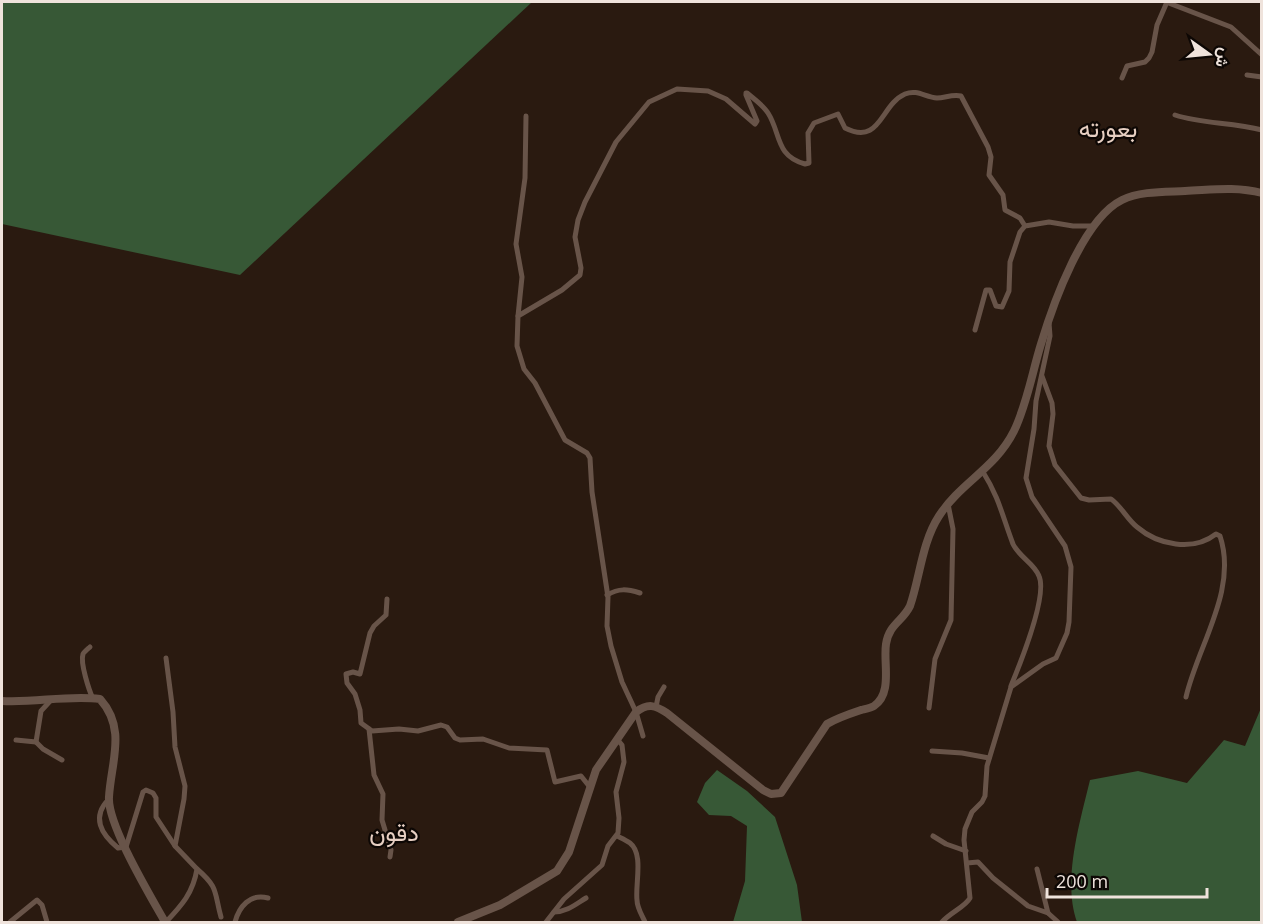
<svg xmlns="http://www.w3.org/2000/svg" width="1263" height="924" font-family="'Open Sans',Vazirmatn,sans-serif">
<style>
.forest{fill:#375836}
.lines{fill:none;stroke-linecap:round;stroke-linejoin:round}
.minor{stroke:#685449;stroke-width:5}
.secondary{stroke:#685449;stroke-width:8}
.labels{text-anchor:middle;stroke-width:4.5;stroke-linejoin:round;paint-order:stroke}
.quarter-label{font-size:24px;fill:#e7cfc2;stroke:#0d0704}
</style>
<rect width="100%" height="100%" fill="#2a1a10"/>
<g class="forest">
<polygon points="2,2 532,2 240,275 2,224"/>
<path d="M 1261,708 L 1261,922 L 1077,922 C 1062,881 1080,822 1090,780 L 1138,771 L 1187,783 L 1224,740 L 1245,746 Z"/>
<polygon points="717,770 747,791 775,817 797,885 802,922 733,922 745,881 747,826 731,816 709,815 697,802 705,783"/>
</g>
<g class="lines">
<g class="minor">
<polyline points="1166,2 1231,27 1262,55"/>
<polyline points="1247,75 1262,77"/>
<polyline points="1122,78 1127,66 1145,62 1149,58 1152,52 1157,25 1167,2"/>
<path d="M 746,93 L 747,93 C 754,99 763,105 768,113 C 781,133 775,156 805,164 L 809,163 L 808,133 L 814,123 L 838,114 L 845,128 C 881,146 880,105 905,94 C 917,89 925,97 937,98 C 945,98 952,94 961,96 L 988,147 L 991,157 L 989,175 L 1003,195 L 1005,210 L 1020,218 L 1025,226"/>
<path d="M 1175,115 C 1202,124 1232,122 1262,130"/>
<polyline points="518,316 522,277 516,244 525,178 526,116"/>
<polyline points="975,330 986,290 990,290 996,306 1002,307 1009,291 1010,262 1020,232 1025,226 1049,222 1073,226 1094,226"/>
<path d="M 1042,376 L 1052,403 L 1053,414 L 1049,446 L 1055,465 L 1081,498 L 1089,500 L 1111,499 C 1121,506 1127,519 1137,527 C 1158,545 1193,552 1216,534 L 1220,536 C 1238,590 1198,645 1186,697"/>
<path d="M 983,472 C 999,497 1003,518 1013,544 C 1019,557 1034,563 1039,576 C 1048,596 1020,664 1011,686"/>
<path d="M 607,595 C 619,588 627,589 640,593"/>
<polyline points="387,599 386,615 374,626 370,633 360,674 353,672 346,674 347,683 355,694 360,710 361,723 372,731 399,729 418,731 441,725 447,727 455,738 460,740 483,739 509,748 547,750 555,782 581,776 589,786"/>
<path d="M 90,647 C 89,648 84,652 83,654 C 80,663 89,690 93,699"/>
<path d="M 166,658 L 173,712 L 175,747 L 185,786 L 184,799 L 175,846 L 197,869 C 193,893 182,905 166,922"/>
<polyline points="656,707 658,697 664,687"/>
<polyline points="929,708 935,659 951,620 953,529 948,504"/>
<polyline points="369,729 374,775 383,794 382,820 391,850 390,857"/>
<polyline points="643,736 636,712 622,682 611,646 607,626 608,597 592,492 590,458 587,453 565,440 535,383 524,369 517,346 518,316 562,290 580,275 581,268 575,237 578,220 585,202 616,142 649,102 677,89 708,91 726,99 755,124 757,121 746,95"/>
<polyline points="16,740 36,742 41,711 52,699"/>
<polyline points="36,742 43,749 62,760"/>
<polyline points="932,751 962,753 989,758"/>
<path d="M 109,799 C 91,817 101,834 118,848 L 126,847 L 143,792 L 146,790 L 153,793 L 156,798 L 156,817 L 175,846"/>
<path d="M 617,836 C 621,838 626,840 630,843 C 644,854 635,884 637,900 C 637,908 642,915 645,922"/>
<polyline points="933,836 946,844 966,851"/>
<polyline points="967,863 978,862 993,878 1028,906 1048,913 1037,869"/>
<path d="M 197,869 C 219,888 214,892 221,917"/>
<path d="M 554,912 C 567,912 576,904 586,898"/>
<polyline points="1048,913 1058,922"/>
<polyline points="10,922 37,900 42,905 47,922"/>
<path d="M 235,922 C 239,907 250,893 268,898"/>
<polyline points="546,922 564,899 602,865 608,846 618,833 619,818 616,792 624,762 622,745 617,739"/>
<path d="M 942,922 C 951,912 965,907 970,898 L 964,840 L 965,829 L 972,812 L 982,802 L 985,796 L 987,766 L 1011,687 L 1043,664 L 1056,658 L 1067,633 L 1069,622 L 1071,567 L 1065,546 L 1032,497 L 1026,478 L 1034,429 L 1036,401 L 1050,336 L 1049,323"/>
</g>
<g class="secondary">
<path d="M 2,701 C 35,703 67,695 100,699 C 127,729 111,762 109,797 C 107,824 151,897 165,922"/>
<path d="M 458,922 L 500,905 L 557,871 L 569,852 L 596,770 L 636,712 C 648,703 655,705 667,713 L 763,790 L 771,794 L 781,793 L 827,724 C 837,718 849,714 861,710 C 865,709 871,708 874,706 C 893,693 883,663 886,644 C 889,624 903,621 910,606 C 920,577 922,542 939,516 C 961,482 995,469 1014,431 C 1027,404 1032,373 1041,344 C 1053,304 1083,219 1122,200 C 1140,191 1165,192 1185,191 C 1211,190 1235,186 1262,193"/>
</g>
</g>
<g class="labels">
<g class="quarter-label">
<text x="1108" y="137">بعورته</text>
<text x="394" y="841">دقون</text>
</g>
</g>
<rect width="1263" height="924" fill="none" stroke="#efe3dc" stroke-width="6"/>
<g transform="translate(1209 54) rotate(105)" stroke="#0d0704" stroke-width="4.5" paint-order="stroke">
<path d="M0-4.5L10 22L0 15L-10 22Z" fill="#efe3dc"/>
<text y="-9" font-size="16" font-weight="bold" text-anchor="middle" fill="#efe3dc">ش</text>
</g>
<path d="M1047 888v9h160v-9" fill="none" stroke="#efe3dc" stroke-width="3"/>
<text x="1056" y="888" font-size="18" fill="#efe3dc" stroke="#0d0704" stroke-width="4.5" paint-order="stroke">200 m</text>
</svg>
